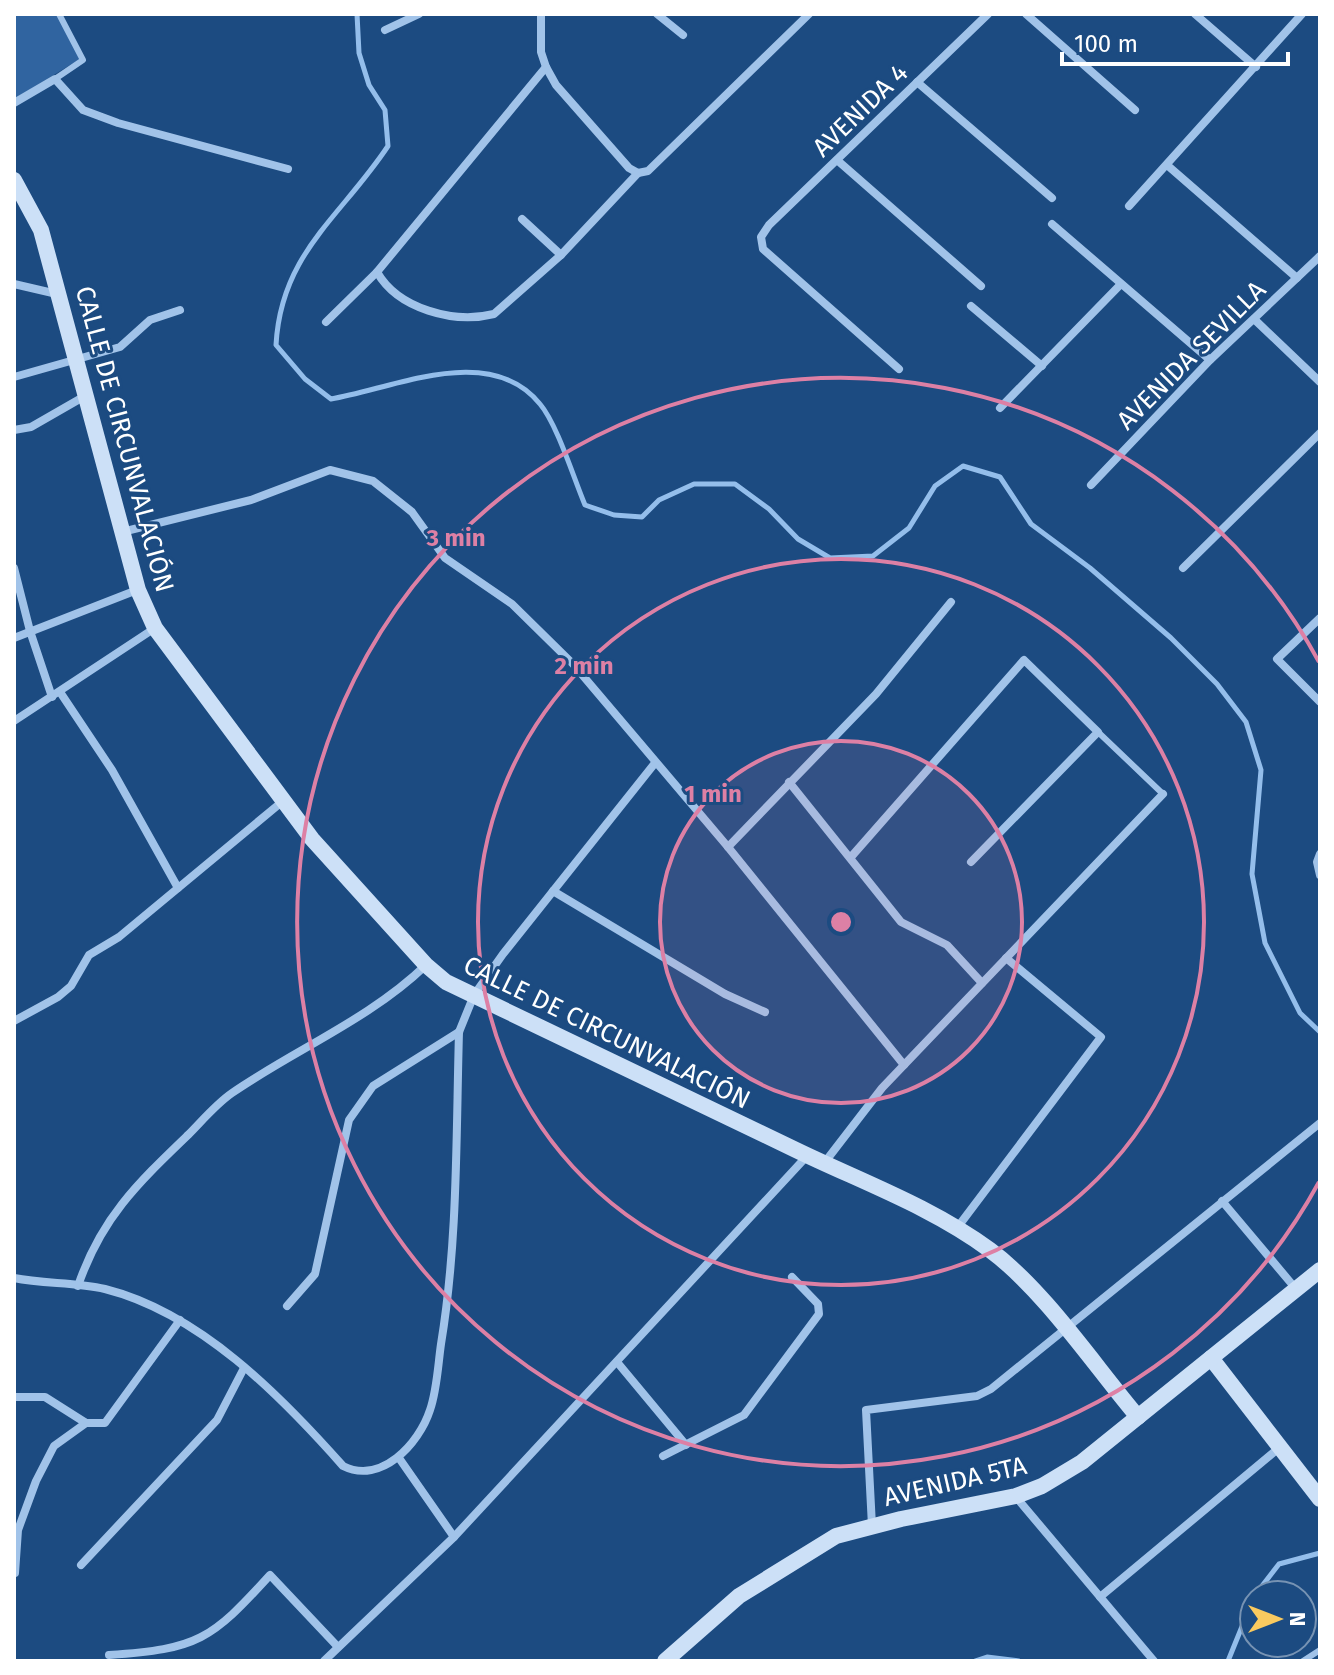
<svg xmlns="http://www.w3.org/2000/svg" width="1334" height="1675" font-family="'Fira Sans',sans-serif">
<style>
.green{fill:#3064a0}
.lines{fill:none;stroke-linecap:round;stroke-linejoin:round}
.stream{stroke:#94beeb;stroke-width:5}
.lane{stroke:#a1c3e9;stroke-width:6}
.street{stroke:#a1c3e9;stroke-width:8}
.secondary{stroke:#cce0f7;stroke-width:16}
.ring{fill:none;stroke:#dd80a5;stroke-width:4}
.labels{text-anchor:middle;stroke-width:6;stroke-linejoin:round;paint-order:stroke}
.street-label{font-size:26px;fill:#fff;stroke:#1c4b81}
.centre{fill:#dd80a5;stroke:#1c4b81;stroke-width:4}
.ring-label{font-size:24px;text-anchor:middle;font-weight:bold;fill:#dd80a5;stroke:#1c4b81;stroke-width:6;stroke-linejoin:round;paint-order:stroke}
</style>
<rect width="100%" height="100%" fill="#1c4b81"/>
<polygon class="green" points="14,14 57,14 80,59 14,99"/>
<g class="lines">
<g class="stream">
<path d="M 357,14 L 359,53 L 369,85 L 385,110 L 388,146 C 341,217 281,253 276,345 L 305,379 L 331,399 C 395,388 490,342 540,404 C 557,424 574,479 585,505 L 614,515 L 642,517 L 659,500 L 694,484 L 735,484 L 769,509 L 798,539 L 830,558 L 873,556 L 909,528 L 935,486 L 963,466 L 1000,477 L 1031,524 L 1090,568 L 1171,638 L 1217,684 L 1246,722 L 1261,770 L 1252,874 L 1265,943 L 1300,1013 L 1320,1032"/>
<polyline points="1255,1595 1279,1564 1320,1553"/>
<polyline points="975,1661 987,1657 1019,1661"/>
<polyline points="1228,1661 1254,1597"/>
</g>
<g class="lane">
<polyline points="55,79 83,60 59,14"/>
<polyline points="1098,732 1163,794"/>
<polyline points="1303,1661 1320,1650"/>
</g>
<g class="street">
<polyline points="541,14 541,52 546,67 556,85 629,168 638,173"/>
<polyline points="657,14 683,35"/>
<polyline points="1026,14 1135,110"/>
<polyline points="1195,14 1256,67"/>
<polyline points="385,30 419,14"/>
<polyline points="917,82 1052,198"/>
<polyline points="14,103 55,79 83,110 118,123 288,169"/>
<polyline points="837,160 981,286"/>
<polyline points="1167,165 1297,278"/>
<polyline points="1129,206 1302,14"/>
<polyline points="522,219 561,255"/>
<polyline points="1052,224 1210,360"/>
<path d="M 377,272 C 398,309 454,324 494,314 L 561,255 L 638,173 L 648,171 L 809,14"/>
<polyline points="14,284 57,294"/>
<polyline points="971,306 1042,366"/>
<polyline points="1254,319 1320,382"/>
<polyline points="326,322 377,272 546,67"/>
<polyline points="899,369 763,249 761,237 769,225 988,14"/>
<polyline points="14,377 120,347 150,320 180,310"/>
<polyline points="1000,408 1121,284"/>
<polyline points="14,430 31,427 85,396"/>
<polyline points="1091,485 1210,360 1320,256"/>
<polyline points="122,532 251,500 330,470 373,481 412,512 445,558 512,604 573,664 728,847 904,1065"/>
<polyline points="14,568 30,631 52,697"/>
<polyline points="1183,568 1320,433"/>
<polyline points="1320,618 1277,659 1320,702"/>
<polyline points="14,638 137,590"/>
<polyline points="60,692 112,770 178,888"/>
<polyline points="14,721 155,628"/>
<polyline points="789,782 901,922 947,945 982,983"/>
<polyline points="728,847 876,694 951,602"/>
<polyline points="1320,854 1317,862 1320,875"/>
<polyline points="851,857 1024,660 1098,732 971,862"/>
<polyline points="553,891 725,994 765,1012"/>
<polyline points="14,1021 58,997 71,986 89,955 119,937 283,801"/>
<polyline points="825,1162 882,1088 1163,794"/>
<polyline points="1222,1201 1296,1289"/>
<polyline points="957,1228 1101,1037 1006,958"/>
<path d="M 14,1278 C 44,1284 76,1282 105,1289 C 200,1313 281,1396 343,1466 C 381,1485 419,1444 430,1410 C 437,1390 438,1365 441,1344 C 458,1241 456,1136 459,1032 L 474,995 L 503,954 L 655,763"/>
<path d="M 78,1286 C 101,1218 138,1183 188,1135 C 202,1121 216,1104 232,1093 C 296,1049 370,1019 426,965"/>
<polyline points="287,1306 315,1274 349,1120 373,1086 459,1032"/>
<polyline points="617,1362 686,1445"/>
<polyline points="14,1397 45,1397 86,1423 105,1423 180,1320"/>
<polyline points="663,1456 744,1415 819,1314 818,1304 792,1277"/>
<polyline points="399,1458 454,1537"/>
<polyline points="1016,1497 1154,1661"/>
<polyline points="872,1526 866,1410 977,1396 991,1389 1320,1123"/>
<polyline points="81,1565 217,1420 244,1368"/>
<polyline points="15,1573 18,1530 36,1481 54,1446 86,1423"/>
<polyline points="1100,1597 1279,1448"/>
<path d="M 109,1655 C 198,1649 211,1640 270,1575 L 338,1647"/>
<polyline points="324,1661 454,1537 807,1156"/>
</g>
<g class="secondary">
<path d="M 14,180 L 41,230 L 138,590 L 155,628 L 312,839 L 426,965 L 446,982 C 563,1038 679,1094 796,1150 C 862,1182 930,1206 990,1250 C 1044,1290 1094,1365 1138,1417"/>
<polyline points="1211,1358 1320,1499"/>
<polyline points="665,1661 739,1596 836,1536 901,1519 1016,1496 1042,1486 1082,1462 1320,1270"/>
</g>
</g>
<circle cx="841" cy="922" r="181" fill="#dd80a5" fill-opacity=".12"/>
<g class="ring">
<circle cx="841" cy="922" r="181"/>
<circle cx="841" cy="922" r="363"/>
<path d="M1319 1182A544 544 0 1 1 1319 662"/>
</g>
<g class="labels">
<g class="street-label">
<text transform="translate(860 110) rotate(-44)" y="9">AVENIDA 4</text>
<text transform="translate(1191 355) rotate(-45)" y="9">AVENIDA SEVILLA</text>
<text transform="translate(125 439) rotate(75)" y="9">CALLE DE CIRCUNVALACIÓN</text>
<text transform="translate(607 1032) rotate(26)" y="9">CALLE DE CIRCUNVALACIÓN</text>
<text transform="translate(955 1481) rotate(-13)" y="9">AVENIDA 5TA</text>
</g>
</g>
<circle cx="841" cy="922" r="12" class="centre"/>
<g class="ring-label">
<text x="456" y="546">3 min</text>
<text x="584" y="674">2 min</text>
<text x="713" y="802">1 min</text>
</g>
<rect width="1334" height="1675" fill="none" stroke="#ffffff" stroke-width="32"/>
<g transform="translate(1278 1619) rotate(90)"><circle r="38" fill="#1c4b81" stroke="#7793b3" stroke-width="2"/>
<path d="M0-6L14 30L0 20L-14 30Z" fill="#faca5f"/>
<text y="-12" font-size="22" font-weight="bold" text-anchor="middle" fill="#ffffff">N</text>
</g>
<path d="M1062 52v12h226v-12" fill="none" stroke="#ffffff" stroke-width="4"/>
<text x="1074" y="52" font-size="24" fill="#ffffff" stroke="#1c4b81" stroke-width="6" paint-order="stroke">100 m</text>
</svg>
